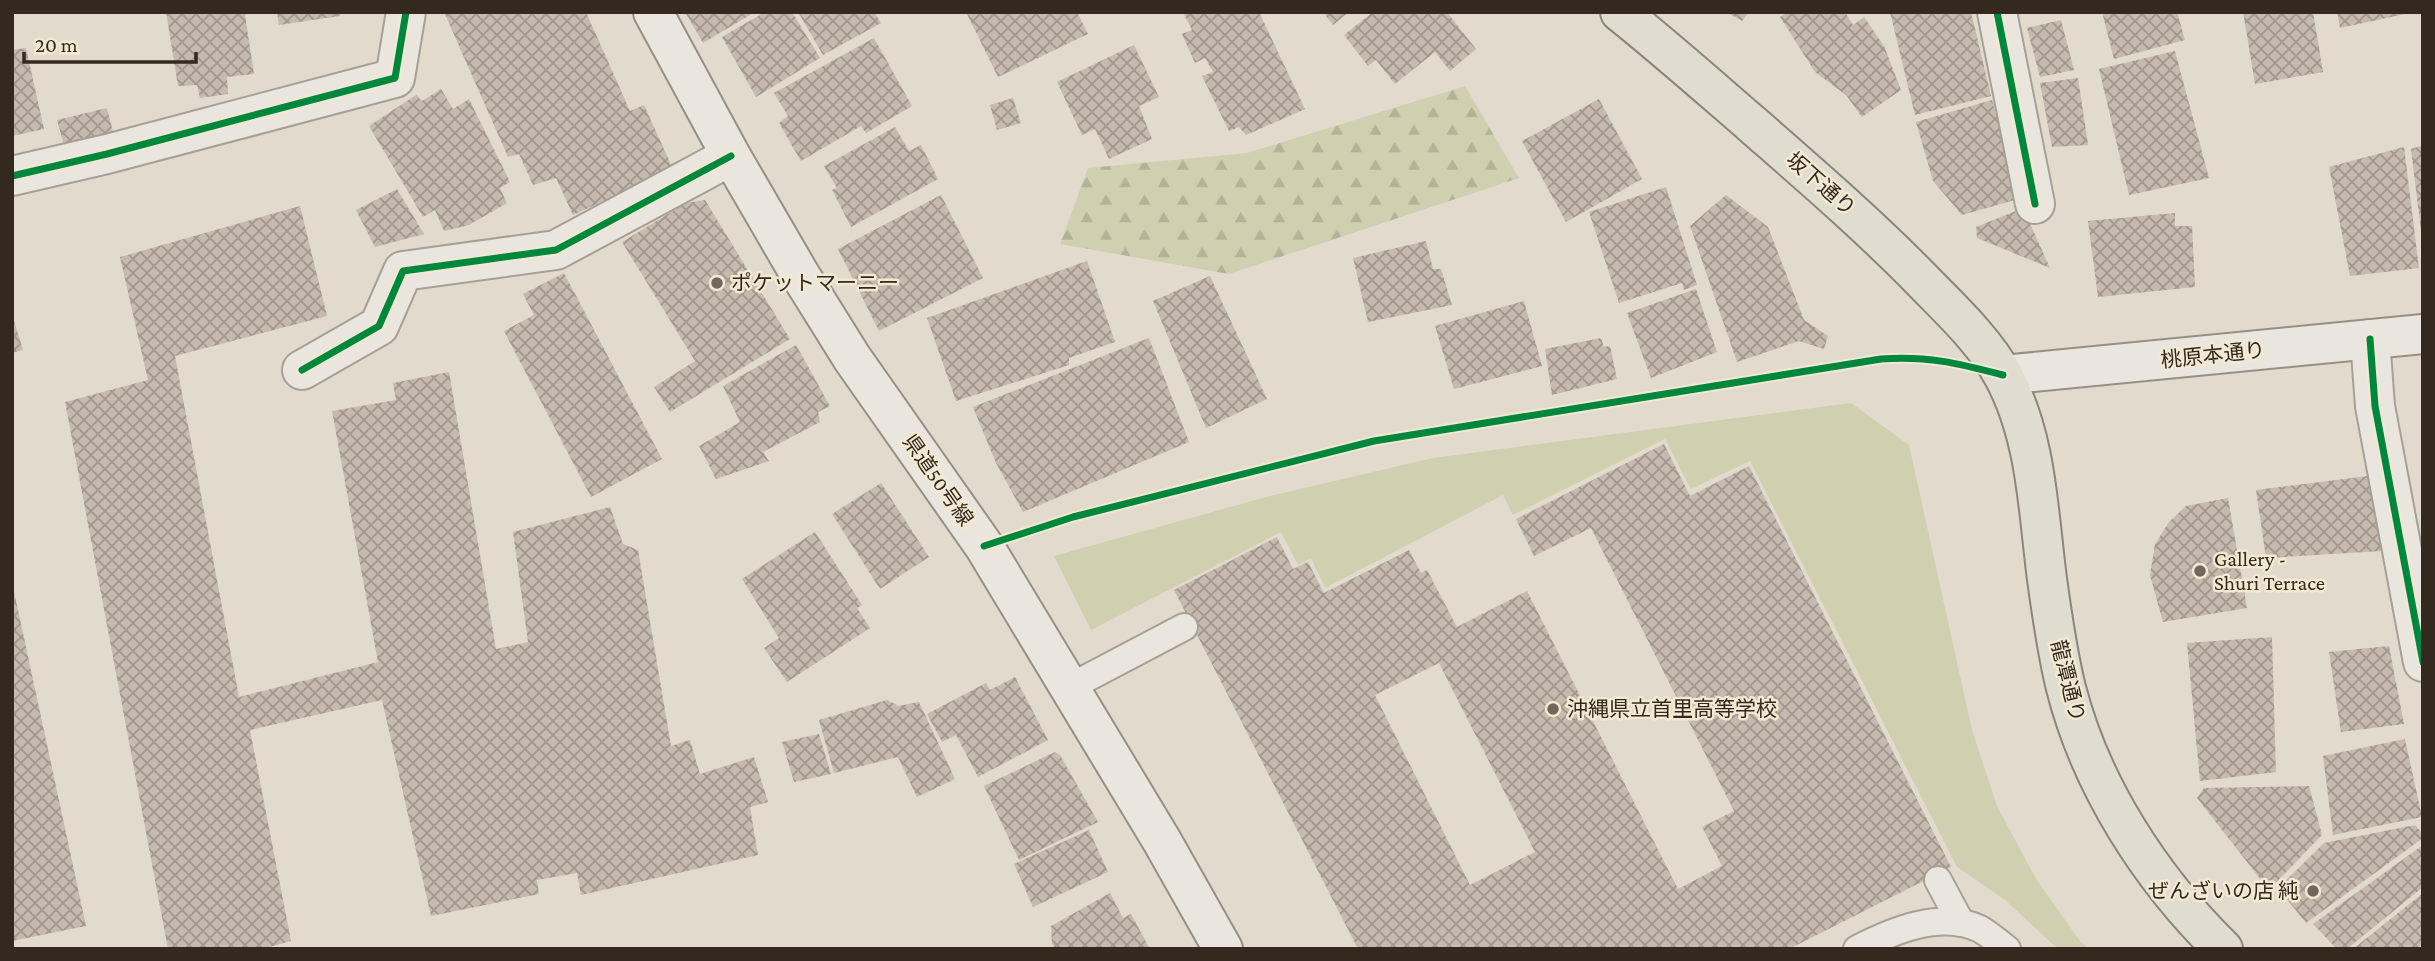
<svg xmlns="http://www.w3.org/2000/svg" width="2435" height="961" font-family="'Crimson Pro','Noto Sans JP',serif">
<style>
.green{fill:#d0d0b0}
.forest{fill:url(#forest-firs)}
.building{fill:url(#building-cross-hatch);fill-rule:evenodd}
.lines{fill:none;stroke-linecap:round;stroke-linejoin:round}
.service-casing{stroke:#a7a096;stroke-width:30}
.minor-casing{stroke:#a7a096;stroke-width:42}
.secondary-casing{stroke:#978f85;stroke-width:42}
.primary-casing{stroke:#8c857c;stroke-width:42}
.service{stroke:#eae6de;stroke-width:26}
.minor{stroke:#eae6de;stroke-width:38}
.secondary{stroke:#eae6de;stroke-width:38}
.primary{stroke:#e1dcd0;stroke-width:38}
.cycleway-casing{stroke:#f2e9d3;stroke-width:11}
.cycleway{stroke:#00873e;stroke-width:7}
.poi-dot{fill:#71675c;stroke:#f2e9d3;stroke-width:2.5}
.labels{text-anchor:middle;stroke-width:5;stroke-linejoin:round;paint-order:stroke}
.street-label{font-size:21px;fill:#34291f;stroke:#f2e9d3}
.poi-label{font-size:21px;fill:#34291f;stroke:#f2e9d3;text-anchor:start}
</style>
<defs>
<pattern id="forest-firs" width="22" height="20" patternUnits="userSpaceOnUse" patternTransform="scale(1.75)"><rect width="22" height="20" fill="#d0d0b0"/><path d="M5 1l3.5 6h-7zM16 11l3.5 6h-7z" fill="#b3b397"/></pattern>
<pattern id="building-cross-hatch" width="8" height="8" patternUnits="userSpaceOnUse" patternTransform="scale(1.75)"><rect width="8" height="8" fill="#c5baad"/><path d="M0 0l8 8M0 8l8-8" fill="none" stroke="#a1978c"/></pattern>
</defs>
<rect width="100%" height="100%" fill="#e2dacc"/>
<polygon class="green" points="1851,403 1909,445 1972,730 1997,806 2036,879 2080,941 2089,949 2058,949 2005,900 1957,867 1750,461 1691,489 1665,439 1513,515 1503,495 1325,588 1311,558 1298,565 1281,532 1091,630 1054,556 1270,496 1433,458"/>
<polygon class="forest" points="1465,86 1519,178 1229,274 1060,244 1088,168 1247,153"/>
<g class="building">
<polygon points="166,12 254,12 245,15 254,74 227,77 228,94 200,98 197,85 178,86"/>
<polygon points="277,12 340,12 340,16 279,25"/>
<polygon points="444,12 586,12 630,111 644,105 673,169 573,215 556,178 533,185 519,154 508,157"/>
<polygon points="685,12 755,12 703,43"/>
<polygon points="765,12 792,12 820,58 756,97 722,37"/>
<polygon points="798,12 874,12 881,23 823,55"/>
<polygon points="966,12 1077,12 1088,34 998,77"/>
<polygon points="1183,12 1259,12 1305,109 1246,135 1239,127 1229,131 1202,76 1213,72 1205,58 1195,63 1182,34 1192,30"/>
<polygon points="1323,12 1349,12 1333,25"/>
<polygon points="1373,12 1447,12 1476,49 1450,71 1435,52 1395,84 1376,60 1368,66 1344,35"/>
<polygon points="1726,12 1749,12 1742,21"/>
<polygon points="1788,12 1845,12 1853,25 1864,17 1884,46 1901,90 1862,117 1846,95 1815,72 1780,17"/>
<polygon points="1890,12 1971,12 1991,96 1915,115"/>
<polygon points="2102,12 2177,12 2185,40 2114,59"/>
<polygon points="2243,12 2313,12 2323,72 2255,84"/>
<polygon points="2337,12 2410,12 2410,13 2340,28"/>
<polygon points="2061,20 2074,70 2040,77 2027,28"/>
<polygon points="874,38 912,106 866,133 861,126 801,161 779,123 788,116 774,93"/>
<polygon points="1134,45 1159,97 1139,106 1152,139 1109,159 1095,129 1082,135 1057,82"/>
<polygon points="26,48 44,129 12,136 12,50"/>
<polygon points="2175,51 2209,178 2129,195 2099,69"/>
<polygon points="2078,78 2088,145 2052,147 2040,83"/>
<polygon points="441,89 453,109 469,99 510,182 500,188 507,203 469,225 444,231 435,210 423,217 369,126 416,95 422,101"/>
<polygon points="1013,98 1021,123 997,130 990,105"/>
<polygon points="1599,99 1642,179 1566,222 1522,141"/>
<polygon points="1992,100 2022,198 1962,215 1933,181 1916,122"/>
<polygon points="107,108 116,144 67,156 57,120"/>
<polygon points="895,127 909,151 921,145 938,179 851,227 832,190 837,188 824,166"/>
<polygon points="2423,145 2423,231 2421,231 2411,149"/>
<polygon points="2404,147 2419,268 2350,276 2329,167"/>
<polygon points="1666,187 1697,285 1684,290 1682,283 1619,303 1589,212"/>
<polygon points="397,189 424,234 375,247 356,210"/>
<polygon points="941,195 983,278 879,331 838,249"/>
<polygon points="1726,195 1768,227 1804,320 1828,336 1824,349 1799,341 1737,362 1690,226"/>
<polygon points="705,200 790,339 670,412 654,387 695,361 622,242 686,203"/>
<polygon points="300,206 327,316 175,356 239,697 378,662 332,411 396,400 393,383 449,372 496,649 528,642 513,532 610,507 623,544 638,550 671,746 690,740 700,774 754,757 768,802 750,807 758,855 581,895 577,873 537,880 539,894 431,916 382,700 250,730 291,941 262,949 168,949 65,402 148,380 120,257"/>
<polygon points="2023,208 2050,268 1977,238 1976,227"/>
<polygon points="2175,213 2175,226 2192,226 2195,287 2098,297 2088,221"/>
<polygon points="1426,241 1433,269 1441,269 1452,305 1368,322 1353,258"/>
<polygon points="1087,261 1115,342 1069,358 1069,365 956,401 927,318"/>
<polygon points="564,273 662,459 591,497 504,331 534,315 523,294"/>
<polygon points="1210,276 1267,399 1206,428 1153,301"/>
<polygon points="1696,289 1717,352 1651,378 1627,313"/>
<polygon points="1524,301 1542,366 1454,389 1435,326"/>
<polygon points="12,314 23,350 12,353"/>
<polygon points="1149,338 1189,442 1023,512 996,463 973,407"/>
<polygon points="1601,338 1604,347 1610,346 1617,379 1552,395 1545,349"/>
<polygon points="796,345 830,406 818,412 820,422 763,452 769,461 716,479 699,446 740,422 723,386"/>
<path d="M 1664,444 L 1690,496 L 1749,466 L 1951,867 L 1789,949 L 1358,949 L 1174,590 L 1277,537 L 1293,569 L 1308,562 L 1324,593 L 1409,550 L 1421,573 L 1427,570 L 1457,627 L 1527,591 L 1678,889 L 1722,866 L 1702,827 L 1734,811 L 1591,528 L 1534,556 L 1516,519 ZM 1439,663 L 1535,852 L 1470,885 L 1375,695 Z"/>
<polygon points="2368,476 2382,551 2266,558 2256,490"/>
<polygon points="881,483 929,557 880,589 832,514"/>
<polygon points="2228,498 2247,608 2163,622 2150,575 2155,544 2169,522 2186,506"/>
<polygon points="815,532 862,605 857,608 870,628 787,682 764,648 779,638 742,579"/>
<polygon points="12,582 86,926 12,941"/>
<polygon points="2272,637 2276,772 2200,781 2187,643"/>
<polygon points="2389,646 2404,724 2341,732 2329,652"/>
<polygon points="1015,677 1048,740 978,777 956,735 942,742 927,714 986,683 990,690"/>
<polygon points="887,700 899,706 919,702 955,779 917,797 898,757 834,773 819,720"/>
<polygon points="819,734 831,774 794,782 782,742"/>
<polygon points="2405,739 2422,817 2333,835 2323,756"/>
<polygon points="1055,752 1060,755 1098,822 1019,860 984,786"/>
<polygon points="2309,786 2322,835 2269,890 2197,798 2204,788"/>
<polygon points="2415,825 2423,834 2423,838 2306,923 2278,888 2324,843"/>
<polygon points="1089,830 1108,872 1033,907 1014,864"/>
<polygon points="2423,845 2423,887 2347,949 2337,949 2313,924"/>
<polygon points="1110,893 1123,918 1131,914 1150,949 1055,949 1052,944 1051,926"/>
<polygon points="2423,893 2423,943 2417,949 2353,949"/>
</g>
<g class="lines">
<g class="service-casing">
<g id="service">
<polyline points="1070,687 1184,627"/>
<polyline points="1938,880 1961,923"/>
<path d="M 1857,949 C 1892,931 1941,910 1980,929 C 1989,934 1998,942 2007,949"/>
</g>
</g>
<g class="minor-casing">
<g id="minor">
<polyline points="1997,12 2035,204"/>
<polyline points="12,176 107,154 395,78 406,12"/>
<polyline points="2370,339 2375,406 2423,662"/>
<polyline points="302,370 379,326 403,271 556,250 731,156"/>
</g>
</g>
<g class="secondary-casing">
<g id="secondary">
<polyline points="653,12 731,156 799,273 852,358 984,546 1162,841 1223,949"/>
<polyline points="2003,375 2423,334"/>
</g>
</g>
<g class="primary-casing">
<path id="primary" d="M 1620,12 C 1665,48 1709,87 1753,125 C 1810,175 1867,224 1920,278 C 1949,308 1983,339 2003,375 C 2037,438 2038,510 2047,579 C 2052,615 2057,652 2066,688 C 2091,786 2151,879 2223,949"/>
</g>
<use href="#service" class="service"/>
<use href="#minor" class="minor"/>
<use href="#secondary" class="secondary"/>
<use href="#primary" class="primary"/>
<g class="cycleway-casing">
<g id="cycleway">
<polyline points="1997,12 2035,204"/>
<polyline points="12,176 107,154 395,78 406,12"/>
<polyline points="2370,339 2375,406 2423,662"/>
<polyline points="302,370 379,326 403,271 556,250 731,156"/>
<path d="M 984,546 L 1073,517 L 1374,441 L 1881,359 C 1929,356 1957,363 2003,375"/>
</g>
</g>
<use href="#cycleway" class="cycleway"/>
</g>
<g class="poi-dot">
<circle cx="717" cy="283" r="7"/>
<circle cx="2200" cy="571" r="7"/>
<circle cx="1553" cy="709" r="7"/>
<circle cx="2313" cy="891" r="7"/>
</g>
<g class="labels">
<g class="street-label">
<text transform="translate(1821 184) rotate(41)" y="7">坂下通り</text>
<text transform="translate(2213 355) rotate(-6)" y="7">桃原本通り</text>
<text transform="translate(938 480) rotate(55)" y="7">県道50号線</text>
<text transform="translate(2068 681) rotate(76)" y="7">龍潭通り</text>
</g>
<g class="poi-label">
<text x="731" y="290">ポケットマーニー</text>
<text x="2214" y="566">Gallery -<tspan x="2214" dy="24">Shuri Terrace</tspan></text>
<text x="1567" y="716">沖縄県立首里高等学校</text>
<text x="2299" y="898" text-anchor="end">ぜんざいの店 純</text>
</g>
</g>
<rect width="2435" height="961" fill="none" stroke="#34291f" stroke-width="28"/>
<path d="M24 52v10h172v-10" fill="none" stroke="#34291f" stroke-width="3.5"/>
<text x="35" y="52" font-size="21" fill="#34291f" stroke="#f2e9d3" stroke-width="5" paint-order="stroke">20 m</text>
</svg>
